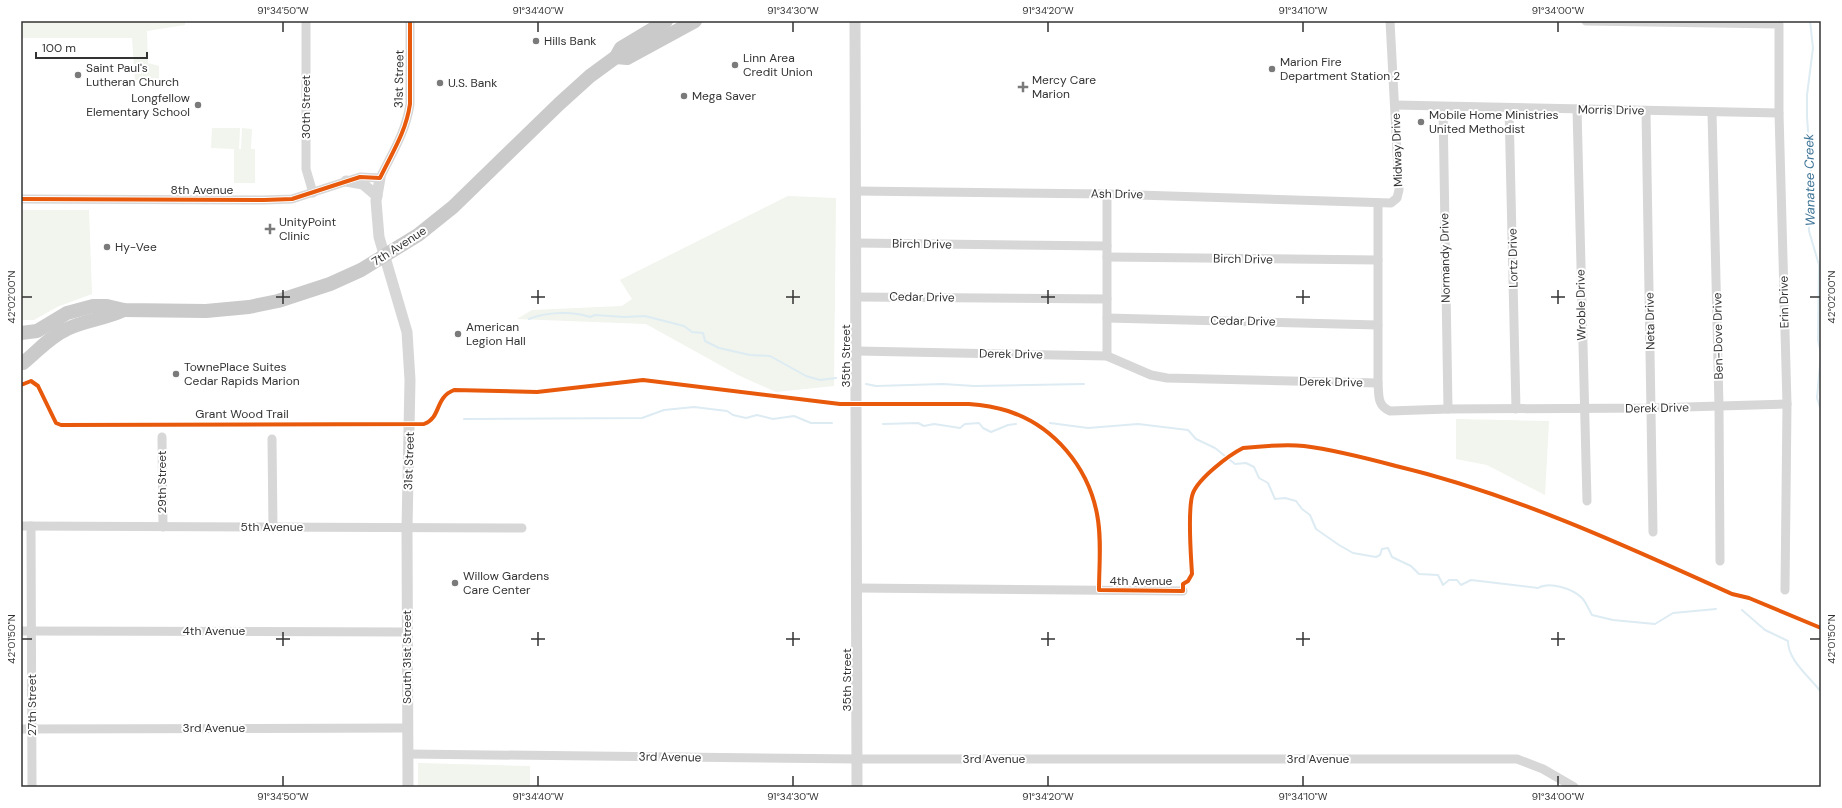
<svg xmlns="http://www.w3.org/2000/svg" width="1842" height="808" font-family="'DM Sans',sans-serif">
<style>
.green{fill:#f1f5ed}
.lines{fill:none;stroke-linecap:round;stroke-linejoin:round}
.stream{stroke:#ddebf3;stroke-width:2}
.minor{stroke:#d7d7d7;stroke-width:9}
.tertiary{stroke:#d7d7d7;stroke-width:11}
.primary{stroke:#cacaca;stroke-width:14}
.cycleway-casing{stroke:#fff;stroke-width:6}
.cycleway{stroke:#e8590c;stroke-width:4}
.ticks{fill:none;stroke:#333;stroke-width:1.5}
.poi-dot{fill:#7a7a7a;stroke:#fff;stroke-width:1.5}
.labels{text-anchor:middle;stroke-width:4;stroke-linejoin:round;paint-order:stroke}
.poi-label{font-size:12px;fill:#333;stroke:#fff;text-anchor:start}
.street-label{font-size:12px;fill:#333;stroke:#fff}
.water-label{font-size:13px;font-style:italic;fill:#3f7597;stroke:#fff}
.neatline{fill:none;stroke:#333;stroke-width:1.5}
.ticks-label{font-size:10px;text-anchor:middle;fill:#333}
</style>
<rect width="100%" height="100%" fill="#fff"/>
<g class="green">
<polygon points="21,21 185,21 185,25 147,31 148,63 159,66 159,80 135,80 132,38 21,38"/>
<polygon points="212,128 240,128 239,149 241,149 242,128 252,129 251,149 255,149 255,183 234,183 234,149 211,148"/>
<polygon points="788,196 836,198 834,386 776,392 738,375 646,324 517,319 532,310 622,306 632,299 620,280"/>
<polygon points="21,210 89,210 92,294 57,307 34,320 21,320"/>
<polygon points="1456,419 1549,421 1545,495 1487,465 1456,459"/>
<polygon points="418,763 530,766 530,787 418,787"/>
</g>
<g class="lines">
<g class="stream">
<polyline points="1810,21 1813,48 1807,95 1807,117 1811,171 1809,231 1819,265 1818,340 1821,353 1817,398 1821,410"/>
<path d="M 529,319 C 546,312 572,311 590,317 L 595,315 L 624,317 L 645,316 L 684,326 L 692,332 L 703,333 L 705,341 L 719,348 L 750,355 L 770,356 L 806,376 L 820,380 L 836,378"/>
<polyline points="866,384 876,386 943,384 974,386 1084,384"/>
<polyline points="464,419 642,418 664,410 694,407 727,411 733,415 746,418 757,415 773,419 794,416 811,423 832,423"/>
<path d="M 1050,423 L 1088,428 L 1138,424 L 1188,430 L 1196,439 L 1215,448 L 1235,464 L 1246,463 L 1254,467 L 1259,478 L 1268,483 L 1275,499 L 1285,498 L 1296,501 L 1302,509 L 1310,515 L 1316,529 L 1339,545 L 1353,553 L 1376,557 L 1380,555 L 1382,549 L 1388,548 L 1392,557 L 1411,566 L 1419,574 L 1438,575 L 1443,585 L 1449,580 L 1457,580 L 1461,585 L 1471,580 L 1538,588 C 1550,581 1573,589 1582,598 C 1586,602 1589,610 1592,615 L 1613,620 L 1655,624 L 1673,613 L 1716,609"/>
<polyline points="883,424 918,423 924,426 934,424 960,428 965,424 979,423 983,428 991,432 1008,425 1016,424"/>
<path d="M 1742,610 L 1765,630 L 1788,641 C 1788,661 1810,677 1821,692"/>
</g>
<g class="minor">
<polyline points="306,21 306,169 313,193"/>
<polyline points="1586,21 1779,24 1779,113 1787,404 1785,590"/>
<polyline points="1395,105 1779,113"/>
<polyline points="1443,107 1448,409"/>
<polyline points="1509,108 1516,409"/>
<polyline points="1577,109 1587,501"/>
<polyline points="1646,111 1653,532"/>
<polyline points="1712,112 1719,406 1720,561"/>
<polyline points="856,191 1107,194 1391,203 1397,198 1399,190 1390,21"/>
<path d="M 21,199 L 264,200 L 292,199 L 360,177 L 380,178 C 392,153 406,132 410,104 L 410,21"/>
<path d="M 1378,203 L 1378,383 C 1379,395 1377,406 1390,411 L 1448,409 L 1651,408 L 1787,404"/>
<polyline points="856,243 1107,246"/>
<polyline points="1107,257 1378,260"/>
<polyline points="856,297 1107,299"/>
<polyline points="1107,318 1378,325"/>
<polyline points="857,351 1107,356 1151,375 1167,378 1378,383"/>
<polyline points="1107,356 1107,194"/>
<polyline points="162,437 163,527"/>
<polyline points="272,439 273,527"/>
<polyline points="21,526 522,528"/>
<polyline points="31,526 32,787"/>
<polyline points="857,588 1183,591"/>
<polyline points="21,631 407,632"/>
<polyline points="21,729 407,728"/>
<polyline points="408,754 857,759 1517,759 1543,769 1574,787"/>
</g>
<g class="tertiary">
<polyline points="855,21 857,787"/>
<polyline points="380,178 376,201 379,237 407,332 410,380 407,528 408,787"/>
<polyline points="346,181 363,184 377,196"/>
</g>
<g class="primary">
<polyline points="616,57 627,58 695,21"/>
<polyline points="21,333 37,331 67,313 93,306 107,306 124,310 206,311 249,307 278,301 330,284 361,270 418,235 453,207 559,104 590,76 616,57 621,48 666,21"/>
<path d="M 23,363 C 38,351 49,337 67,329 C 86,320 105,319 124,310"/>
</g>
<g class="cycleway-casing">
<g id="cycleway">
<path d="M 21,199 L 264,200 L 292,199 L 360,177 L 380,178 C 392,153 406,132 410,104 L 410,21"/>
<path d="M 21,385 L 31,381 L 38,386 L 56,423 L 61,425 L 424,424 C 442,417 434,398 454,390 L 537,392 L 643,380 L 840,404 L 969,404 C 982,405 995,407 1008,411 C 1054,426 1088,467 1097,514 C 1102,539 1099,566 1099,590 L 1183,591 L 1183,584 L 1188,581 L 1192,574 C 1191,556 1187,508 1193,493 C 1199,478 1229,455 1243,448 C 1263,446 1284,444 1304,446 C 1335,450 1366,458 1396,466 C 1513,494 1622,544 1732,594 L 1749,598 L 1821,628"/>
</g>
</g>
<use href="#cycleway" class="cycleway"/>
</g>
<path class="ticks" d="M 283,22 L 283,32M 538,22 L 538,32M 793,22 L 793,32M 1048,22 L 1048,32M 1303,22 L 1303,32M 1558,22 L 1558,32M 283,290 L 283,304M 538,290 L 538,304M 793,290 L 793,304M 1048,290 L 1048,304M 1303,290 L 1303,304M 1558,290 L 1558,304M 22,297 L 32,297M 276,297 L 290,297M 531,297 L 545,297M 786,297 L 800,297M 1041,297 L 1055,297M 1296,297 L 1310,297M 1551,297 L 1565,297M 1810,297 L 1820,297M 283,632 L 283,646M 538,632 L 538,646M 793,632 L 793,646M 1048,632 L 1048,646M 1303,632 L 1303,646M 1558,632 L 1558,646M 22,639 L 32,639M 276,639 L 290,639M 531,639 L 545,639M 786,639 L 800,639M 1041,639 L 1055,639M 1296,639 L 1310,639M 1551,639 L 1565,639M 1810,639 L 1820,639M 283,776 L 283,786M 538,776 L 538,786M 793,776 L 793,786M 1048,776 L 1048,786M 1303,776 L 1303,786M 1558,776 L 1558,786"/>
<g class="poi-dot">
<circle cx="536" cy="41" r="4"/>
<circle cx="735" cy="65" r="4"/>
<circle cx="1272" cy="69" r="4"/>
<circle cx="78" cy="75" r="4"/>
<circle cx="440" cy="83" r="4"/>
<path d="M1021 81h4v4h4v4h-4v4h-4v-4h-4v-4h4z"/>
<circle cx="684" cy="96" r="4"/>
<circle cx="198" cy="105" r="4"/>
<circle cx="1421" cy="122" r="4"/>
<path d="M268 223h4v4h4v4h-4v4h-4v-4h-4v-4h4z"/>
<circle cx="107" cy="247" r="4"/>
<circle cx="458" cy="334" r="4"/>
<circle cx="176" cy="374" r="4"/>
<circle cx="455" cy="583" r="4"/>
</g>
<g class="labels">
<g class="poi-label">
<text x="544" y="45">Hills Bank</text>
<text x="743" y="62">Linn Area<tspan x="743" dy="14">Credit Union</tspan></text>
<text x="1280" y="66">Marion Fire<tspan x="1280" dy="14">Department Station 2</tspan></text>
<text x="86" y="72">Saint Paul's<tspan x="86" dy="14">Lutheran Church</tspan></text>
<text x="1032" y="84">Mercy Care<tspan x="1032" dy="14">Marion</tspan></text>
<text x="448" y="87">U.S. Bank</text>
<text x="692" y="100">Mega Saver</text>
<text x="190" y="102" text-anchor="end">Longfellow<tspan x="190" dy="14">Elementary School</tspan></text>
<text x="1429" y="119">Mobile Home Ministries<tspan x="1429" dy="14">United Methodist</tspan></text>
<text x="279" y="226">UnityPoint<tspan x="279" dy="14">Clinic</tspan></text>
<text x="115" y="251">Hy-Vee</text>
<text x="466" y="331">American<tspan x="466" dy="14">Legion Hall</tspan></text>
<text x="184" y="371">TownePlace Suites<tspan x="184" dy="14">Cedar Rapids Marion</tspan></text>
<text x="463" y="580">Willow Gardens<tspan x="463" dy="14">Care Center</tspan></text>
</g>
<g class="street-label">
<text transform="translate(399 79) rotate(-89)" y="4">31st Street</text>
<text transform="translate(306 107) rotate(-90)" y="4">30th Street</text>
<text transform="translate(1611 110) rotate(1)" y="4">Morris Drive</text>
<text transform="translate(1397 150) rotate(-92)" y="4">Midway Drive</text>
<text x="202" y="194">8th Avenue</text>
<text transform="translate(1117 194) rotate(1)" y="4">Ash Drive</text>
<text transform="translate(922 244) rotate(1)" y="4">Birch Drive</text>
<text transform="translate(399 246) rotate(-33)" y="4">7th Avenue</text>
<text transform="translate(1445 258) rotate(-91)" y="4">Normandy Drive</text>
<text transform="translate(1513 258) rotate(-91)" y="4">Lortz Drive</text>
<text transform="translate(1243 259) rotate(1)" y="4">Birch Drive</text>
<text transform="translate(922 297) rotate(1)" y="4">Cedar Drive</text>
<text transform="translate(1784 302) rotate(-91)" y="4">Erin Drive</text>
<text transform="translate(1581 305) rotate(-91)" y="4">Wroble Drive</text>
<text transform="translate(1243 321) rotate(1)" y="4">Cedar Drive</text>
<text transform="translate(1650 321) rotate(-91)" y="4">Neta Drive</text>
<text transform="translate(1718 336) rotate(-91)" y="4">Ben-Dove Drive</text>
<text transform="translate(1011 354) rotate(1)" y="4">Derek Drive</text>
<text transform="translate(846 356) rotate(-90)" y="4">35th Street</text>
<text transform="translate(1331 382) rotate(1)" y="4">Derek Drive</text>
<text transform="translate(1657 408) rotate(-1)" y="4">Derek Drive</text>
<text x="242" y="418">Grant Wood Trail</text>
<text transform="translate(409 461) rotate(-88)" y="4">31st Street</text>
<text transform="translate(162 482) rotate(-90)" y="4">29th Street</text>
<text x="272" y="531">5th Avenue</text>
<text x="1141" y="585">4th Avenue</text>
<text x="214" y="635">4th Avenue</text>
<text transform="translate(407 657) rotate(-90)" y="4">South 31st Street</text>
<text transform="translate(847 680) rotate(-90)" y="4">35th Street</text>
<text transform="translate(32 705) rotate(-90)" y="4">27th Street</text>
<text x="214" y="732">3rd Avenue</text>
<text transform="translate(670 757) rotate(1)" y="4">3rd Avenue</text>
<text x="994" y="763">3rd Avenue</text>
<text x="1318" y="763">3rd Avenue</text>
</g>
<g class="water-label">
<text transform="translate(1809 180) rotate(-91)" y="5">Wanatee Creek</text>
</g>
</g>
<rect width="1842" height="808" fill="none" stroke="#ffffff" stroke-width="44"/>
<path d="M36 52v6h111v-6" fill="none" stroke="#333333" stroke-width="2"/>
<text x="42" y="52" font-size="12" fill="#333333" stroke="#ffffff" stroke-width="3" paint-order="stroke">100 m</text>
<rect x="22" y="22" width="1798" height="764" class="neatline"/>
<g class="ticks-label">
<text x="283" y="14">91°34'50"W</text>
<text x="538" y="14">91°34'40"W</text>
<text x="793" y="14">91°34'30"W</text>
<text x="1048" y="14">91°34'20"W</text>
<text x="1303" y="14">91°34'10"W</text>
<text x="1558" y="14">91°34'00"W</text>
<text transform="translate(11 297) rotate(-90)" y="4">42°02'00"N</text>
<text transform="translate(1831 297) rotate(-90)" y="4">42°02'00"N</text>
<text transform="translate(11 639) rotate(-90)" y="4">42°01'50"N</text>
<text transform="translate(1831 639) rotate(-90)" y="4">42°01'50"N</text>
<text x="283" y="800">91°34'50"W</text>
<text x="538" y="800">91°34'40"W</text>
<text x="793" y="800">91°34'30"W</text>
<text x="1048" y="800">91°34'20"W</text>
<text x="1303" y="800">91°34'10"W</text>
<text x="1558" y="800">91°34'00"W</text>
</g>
</svg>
